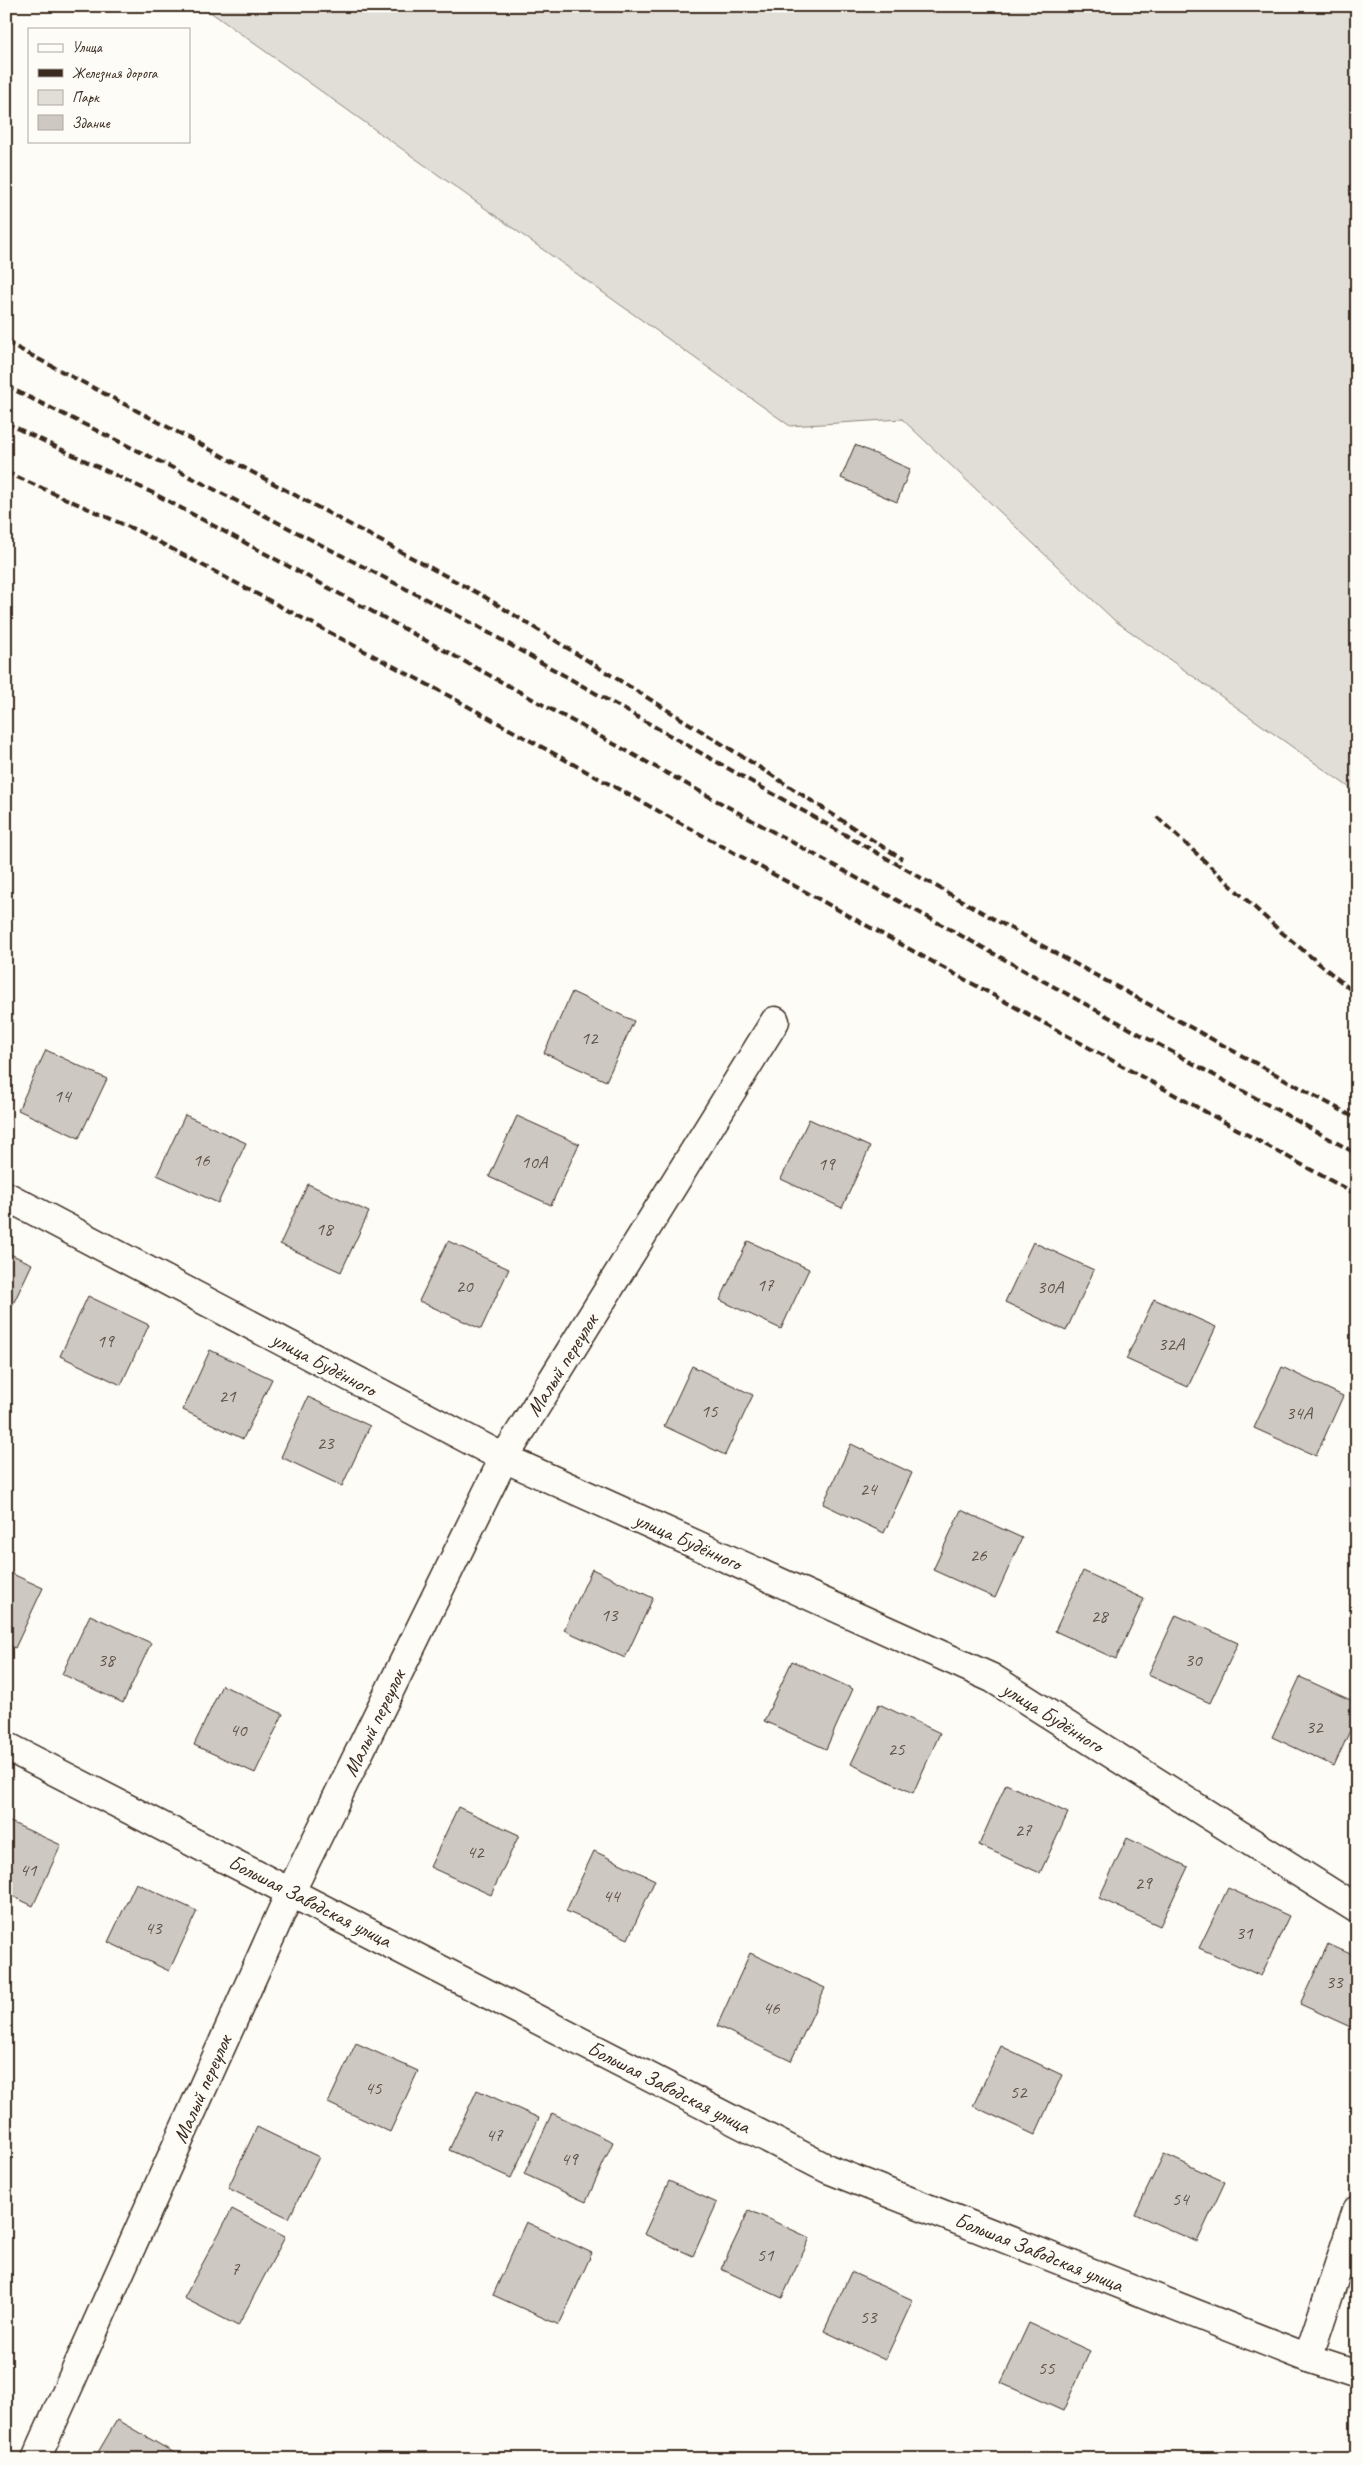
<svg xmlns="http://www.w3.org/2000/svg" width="1363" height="2465" font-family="Caveat,sans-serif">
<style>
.green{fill:#e1ded7;stroke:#8e847a}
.building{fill:#cdc8c2;stroke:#3b2a1e}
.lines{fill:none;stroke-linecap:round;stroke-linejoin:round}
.street-casing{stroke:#3b2a1e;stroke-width:31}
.secondary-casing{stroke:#3b2a1e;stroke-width:31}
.street{stroke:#fdfcf7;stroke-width:28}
.secondary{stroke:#fdfcf7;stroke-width:28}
.rail{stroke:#3b2a1e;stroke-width:4;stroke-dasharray:8 4;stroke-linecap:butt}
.labels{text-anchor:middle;stroke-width:4;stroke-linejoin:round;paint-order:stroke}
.number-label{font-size:19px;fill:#605247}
.street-label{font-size:21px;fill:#3b2a1e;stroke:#fdfcf7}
</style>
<rect width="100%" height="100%" fill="#fdfcf7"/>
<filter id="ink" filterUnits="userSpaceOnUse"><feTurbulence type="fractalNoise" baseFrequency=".02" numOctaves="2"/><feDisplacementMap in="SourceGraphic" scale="10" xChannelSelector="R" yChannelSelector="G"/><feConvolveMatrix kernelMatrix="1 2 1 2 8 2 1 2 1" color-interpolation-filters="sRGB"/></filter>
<g filter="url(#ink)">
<polygon class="green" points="210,6 1357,6 1357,793 1114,620 902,419 790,426 206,9"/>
<g class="building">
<polygon points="855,445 910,469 897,502 841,478"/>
<polygon points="572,992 634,1021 606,1081 544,1053"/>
<polygon points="46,1050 107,1079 79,1138 18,1110"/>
<polygon points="185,1115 246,1143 218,1203 157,1175"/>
<polygon points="517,1116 579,1144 551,1205 489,1177"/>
<polygon points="809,1119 870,1147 842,1208 781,1179"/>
<polygon points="308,1184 369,1212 341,1272 280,1244"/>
<polygon points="448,1241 509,1269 481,1329 419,1301"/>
<polygon points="748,1241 809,1269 781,1329 720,1300"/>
<polygon points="1033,1242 1094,1270 1066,1331 1005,1302"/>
<polygon points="6,1252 32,1264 6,1319"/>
<polygon points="88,1296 149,1325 121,1385 60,1356"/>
<polygon points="1154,1299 1216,1327 1188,1387 1126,1359"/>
<polygon points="210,1350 272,1379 243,1439 183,1410"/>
<polygon points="692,1366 753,1395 725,1455 664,1426"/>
<polygon points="1282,1367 1343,1396 1316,1456 1254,1428"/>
<polygon points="308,1397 370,1426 342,1486 281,1457"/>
<polygon points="851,1444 912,1473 884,1533 823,1504"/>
<polygon points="961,1510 1022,1538 995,1598 933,1570"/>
<polygon points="592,1569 653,1598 625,1658 564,1630"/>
<polygon points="6,1571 43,1588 15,1648 6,1644"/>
<polygon points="1083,1571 1144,1599 1116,1659 1055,1631"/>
<polygon points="90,1615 151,1643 123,1703 62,1674"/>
<polygon points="1176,1615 1238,1643 1210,1703 1148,1675"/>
<polygon points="792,1661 853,1689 826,1749 764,1721"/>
<polygon points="1300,1677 1357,1703 1357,1715 1334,1766 1272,1737"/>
<polygon points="222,1685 283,1714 255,1773 194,1745"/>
<polygon points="879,1704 940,1733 913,1793 851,1764"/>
<polygon points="1006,1784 1068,1813 1040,1873 979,1845"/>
<polygon points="458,1807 519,1835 491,1895 430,1867"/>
<polygon points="6,1820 61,1845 33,1906 6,1893"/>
<polygon points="1127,1838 1188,1867 1160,1926 1099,1898"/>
<polygon points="594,1851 655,1880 628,1939 566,1911"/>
<polygon points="136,1883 197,1911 169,1971 108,1942"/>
<polygon points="1228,1888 1289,1916 1261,1976 1199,1948"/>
<polygon points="1328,1944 1357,1957 1357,2030 1300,2004"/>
<polygon points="750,1953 825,1988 791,2061 717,2026"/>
<polygon points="356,2043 418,2071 390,2132 328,2103"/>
<polygon points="1001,2046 1062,2075 1035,2135 973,2106"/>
<polygon points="477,2090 539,2118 511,2178 449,2150"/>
<polygon points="552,2113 613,2142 586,2202 524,2174"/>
<polygon points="257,2127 319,2157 289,2218 228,2188"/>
<polygon points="1164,2154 1225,2182 1197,2242 1135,2214"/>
<polygon points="669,2181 717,2203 693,2256 644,2234"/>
<polygon points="232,2209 285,2237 238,2326 184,2298"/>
<polygon points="749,2210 810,2238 782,2298 721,2269"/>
<polygon points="526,2222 592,2253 559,2325 493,2295"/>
<polygon points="851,2272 913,2300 885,2360 824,2331"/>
<polygon points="1029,2323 1090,2351 1063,2411 1001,2383"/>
<polygon points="117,2420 185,2459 94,2459"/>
</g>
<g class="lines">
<g class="street-casing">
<g id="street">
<polyline points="6,1196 504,1458 992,1678 1357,1909"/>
<polyline points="1308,2358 1357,2210"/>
<polyline points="36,2459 291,1891 504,1458 775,1021"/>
</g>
</g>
<g class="secondary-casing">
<polyline id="secondary" points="6,1746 828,2169 1308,2358 1357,2374"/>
</g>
<use href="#street" class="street"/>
<use href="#secondary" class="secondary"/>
<g class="rail">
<polyline points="6,342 185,436 485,597 748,760 902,859"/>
<polyline points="6,386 171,467 468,621 1001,923 1357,1119"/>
<polyline points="6,423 155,494 460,659 1357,1154"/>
<polyline points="6,472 138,531 440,691 1357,1195"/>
<polyline points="1157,817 1280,931 1357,995"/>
</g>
</g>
</g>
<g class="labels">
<g class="number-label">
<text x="589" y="1044">12</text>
<text x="62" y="1102">14</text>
<text x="201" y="1166">16</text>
<text x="534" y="1168">10А</text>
<text x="826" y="1170">19</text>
<text x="324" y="1235">18</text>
<text x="765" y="1291">17</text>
<text x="464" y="1292">20</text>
<text x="1050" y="1293">30А</text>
<text x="105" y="1347">19</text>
<text x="1171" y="1350">32А</text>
<text x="227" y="1402">21</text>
<text x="709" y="1417">15</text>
<text x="1299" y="1419">34А</text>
<text x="325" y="1449">23</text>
<text x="868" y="1495">24</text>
<text x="978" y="1561">26</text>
<text x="609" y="1621">13</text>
<text x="1099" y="1622">28</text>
<text x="106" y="1666">38</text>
<text x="1193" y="1666">30</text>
<text x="1314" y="1733">32</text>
<text x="238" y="1736">40</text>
<text x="896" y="1755">25</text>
<text x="1023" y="1836">27</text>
<text x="475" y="1858">42</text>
<text x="28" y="1876">41</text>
<text x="1143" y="1889">29</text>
<text x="611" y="1902">44</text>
<text x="153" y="1934">43</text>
<text x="1244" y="1939">31</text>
<text x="1334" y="1988">33</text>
<text x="771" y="2014">46</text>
<text x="373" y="2094">45</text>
<text x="1018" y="2098">52</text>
<text x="494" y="2141">47</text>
<text x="569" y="2165">49</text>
<text x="1180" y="2205">54</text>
<text x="765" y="2261">51</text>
<text x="235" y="2275">7</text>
<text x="868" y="2323">53</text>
<text x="1046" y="2374">55</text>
</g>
<g class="street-label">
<text transform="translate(324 1364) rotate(28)" y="7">улица Будённого</text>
<text transform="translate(562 1365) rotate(-58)" y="7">Малый переулок</text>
<text transform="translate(688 1541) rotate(24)" y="7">улица Будённого</text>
<text transform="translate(1053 1717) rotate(32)" y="7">улица Будённого</text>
<text transform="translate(374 1723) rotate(-64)" y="7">Малый переулок</text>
<text transform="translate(310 1901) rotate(27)" y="7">Большая Заводская улица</text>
<text transform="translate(669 2087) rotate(27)" y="7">Большая Заводская улица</text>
<text transform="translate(202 2089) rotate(-66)" y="7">Малый переулок</text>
<text transform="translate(1039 2252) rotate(22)" y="7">Большая Заводская улица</text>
</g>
</g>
<rect width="1363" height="2465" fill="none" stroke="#fdfcf7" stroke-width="25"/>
<rect x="12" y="12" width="1338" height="2440" fill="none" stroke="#3b2a1e" stroke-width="2" filter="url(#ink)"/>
<rect x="28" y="28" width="162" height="115" fill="#fdfcf7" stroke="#afa8a0"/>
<rect x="38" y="44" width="25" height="8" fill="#fdfcf7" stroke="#afa8a0"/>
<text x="72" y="52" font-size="15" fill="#3b2a1e">Улица</text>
<rect x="38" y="69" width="25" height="8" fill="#3b2a1e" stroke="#afa8a0"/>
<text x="72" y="78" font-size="15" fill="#3b2a1e">Железная дорога</text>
<rect x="38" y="90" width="25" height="15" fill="#e1ded7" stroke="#afa8a0"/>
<text x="72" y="102" font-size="15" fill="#3b2a1e">Парк</text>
<rect x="38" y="115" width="25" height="15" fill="#cdc8c2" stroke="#afa8a0"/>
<text x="72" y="128" font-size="15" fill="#3b2a1e">Здание</text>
</svg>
